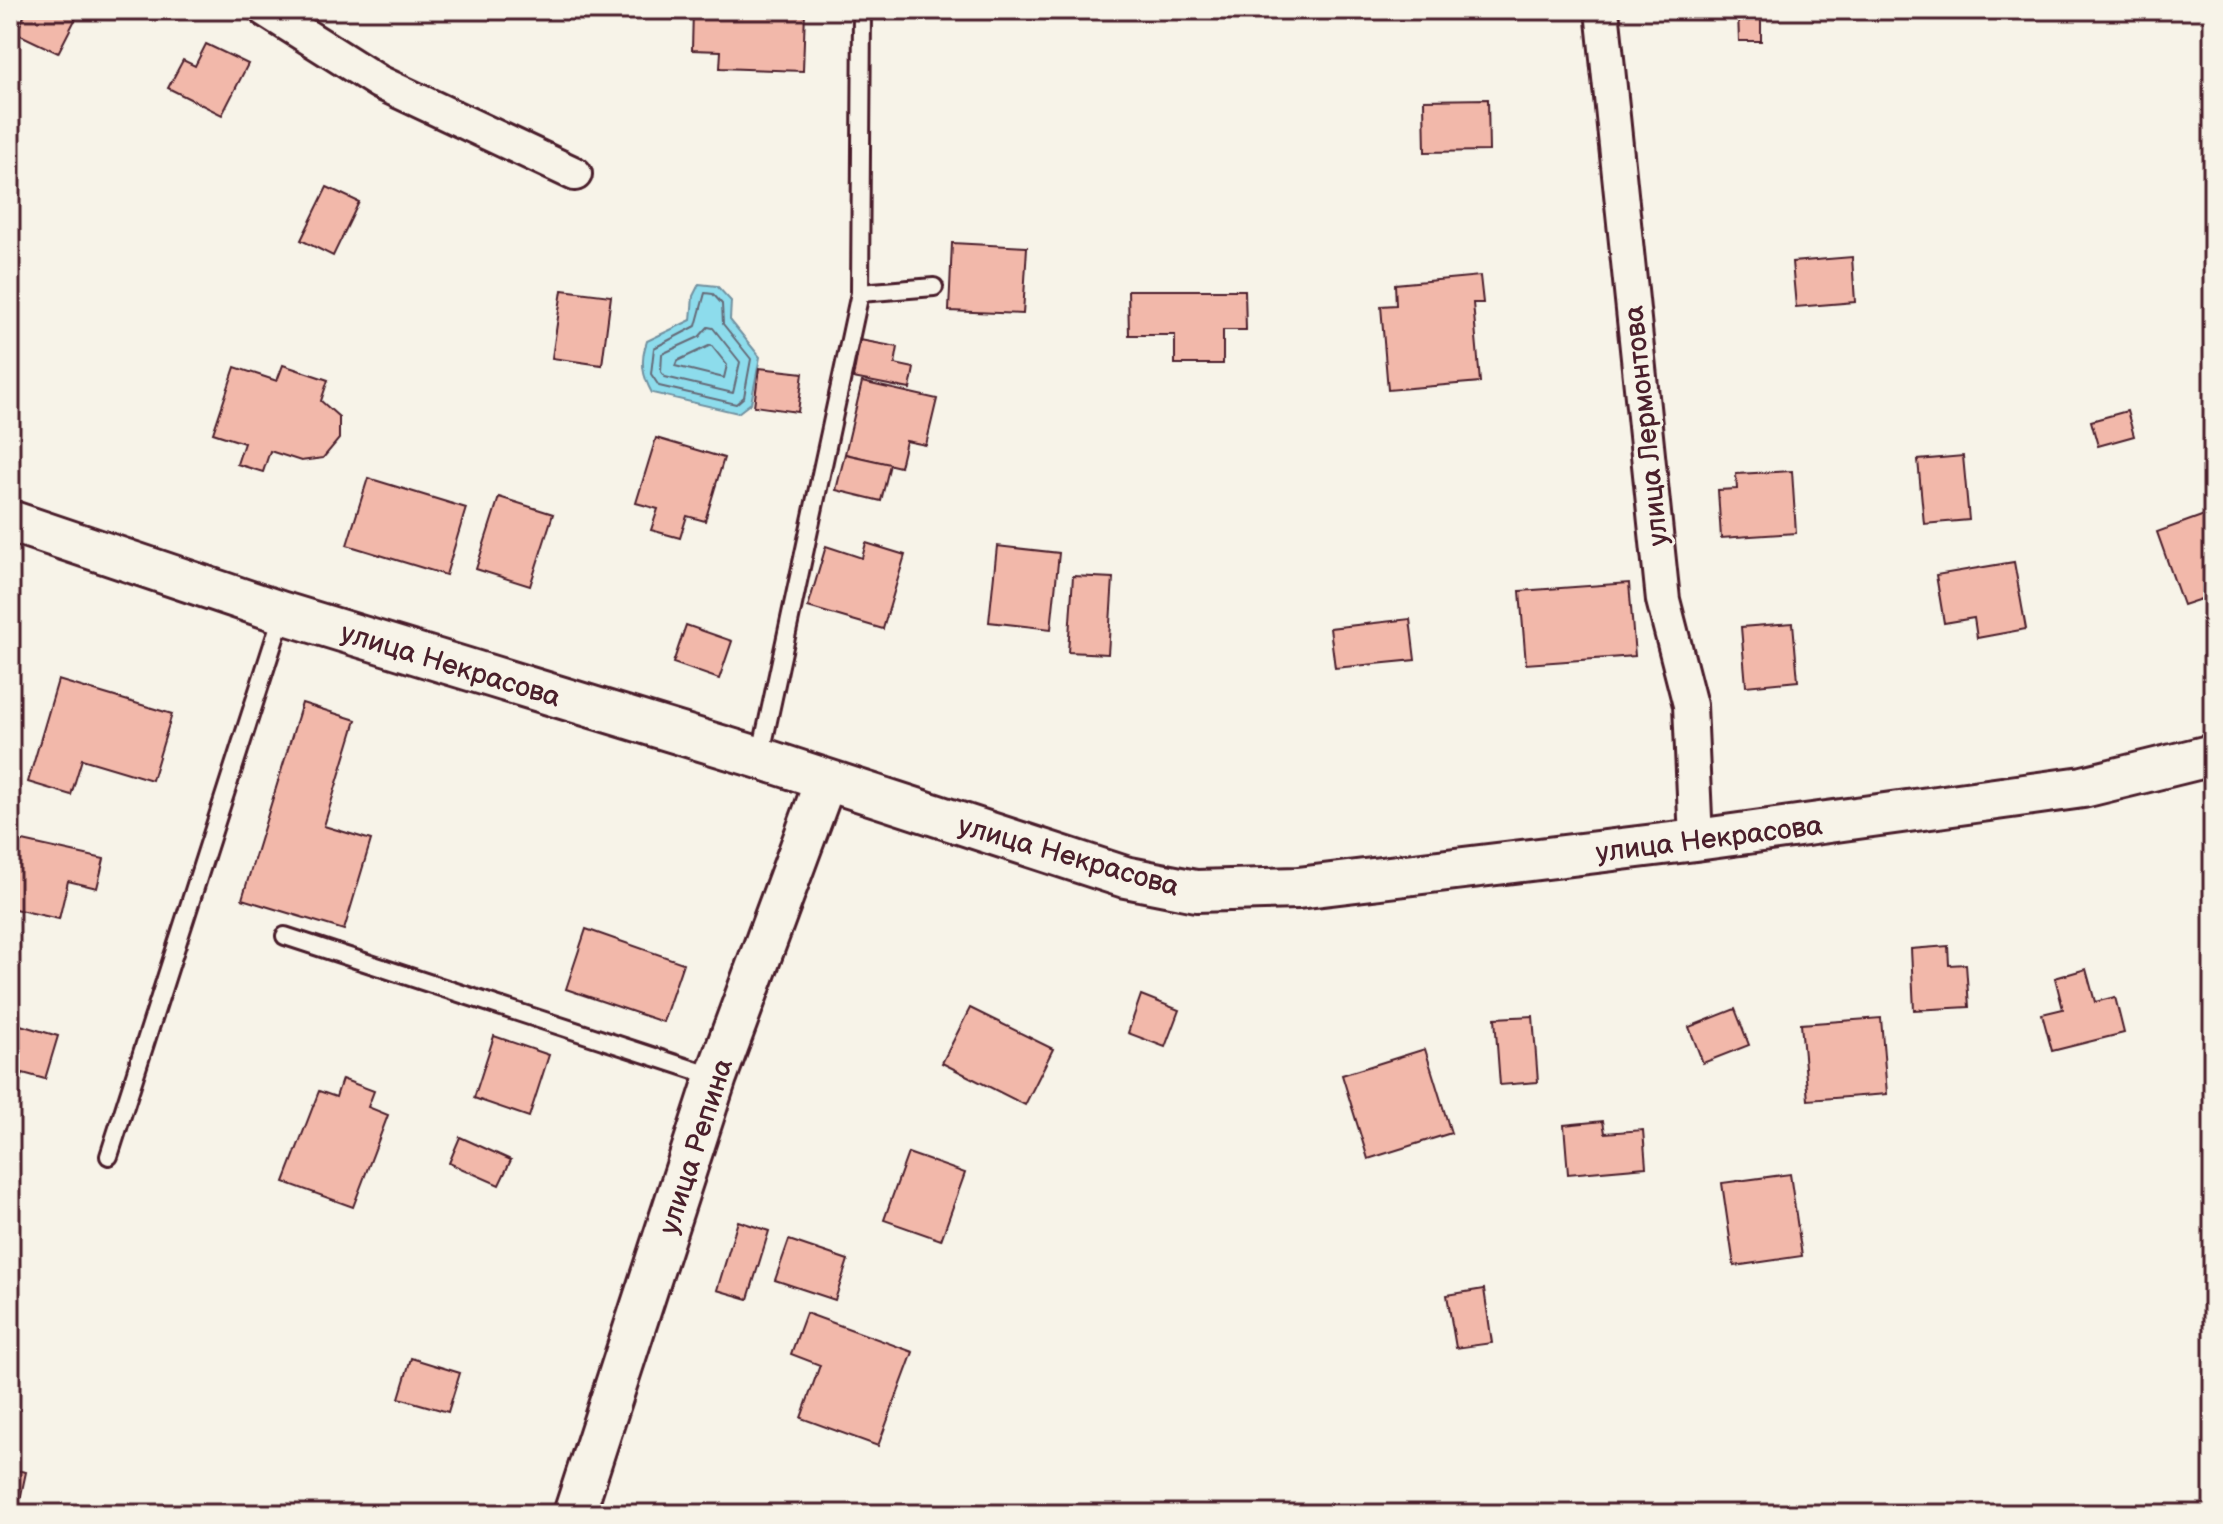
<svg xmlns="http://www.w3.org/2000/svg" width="2223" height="1524" font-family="'Balsamiq Sans',sans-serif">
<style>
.water{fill:#8ddcec;stroke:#72909f;stroke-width:2}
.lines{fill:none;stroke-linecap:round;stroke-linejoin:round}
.shore{stroke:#656b78;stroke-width:2}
.building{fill:#f2b8aa;stroke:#4a1f2b;stroke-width:2}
.service-casing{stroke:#4a1f2b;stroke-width:22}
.minor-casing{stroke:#4a1f2b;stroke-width:38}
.tertiary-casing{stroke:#4a1f2b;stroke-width:46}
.service{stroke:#f7f3e8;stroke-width:16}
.minor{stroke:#f7f3e8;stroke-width:32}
.tertiary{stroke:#f7f3e8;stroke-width:40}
.labels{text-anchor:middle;stroke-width:6;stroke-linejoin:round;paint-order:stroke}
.street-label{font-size:28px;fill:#4a1f2b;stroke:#f7f3e8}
</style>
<rect width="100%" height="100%" fill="#f7f3e8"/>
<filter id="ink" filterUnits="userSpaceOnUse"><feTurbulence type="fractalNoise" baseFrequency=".0125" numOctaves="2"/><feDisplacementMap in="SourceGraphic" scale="16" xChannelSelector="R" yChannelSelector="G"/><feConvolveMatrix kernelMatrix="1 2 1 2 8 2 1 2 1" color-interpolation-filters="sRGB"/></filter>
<g filter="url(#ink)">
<path class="water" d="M 699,284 L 717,286 L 731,301 L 730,320 L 760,357 L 751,403 L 738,413 L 652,393 C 642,375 640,361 647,341 L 691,320 L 693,296 Z"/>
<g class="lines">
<g class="shore">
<polygon points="705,293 713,294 722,304 723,324 751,359 744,397 736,404 659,386 651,374 654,348 696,326"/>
<polygon points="708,327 713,328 740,362 733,393 665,377 661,372 662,354 699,337"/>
<polygon points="711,345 727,365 724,378 675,366 677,361"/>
</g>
</g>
<g class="building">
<polygon points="27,10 80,10 58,53 16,33"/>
<polygon points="693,10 805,10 803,71 720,68 721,51 692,50"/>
<polygon points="1761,11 1761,41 1739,41 1738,12"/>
<polygon points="206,44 248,64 222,115 168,88 183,60 195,66"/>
<polygon points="1488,99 1489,151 1425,152 1424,100"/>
<polygon points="327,187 359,202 333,256 301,240"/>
<polygon points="952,243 1027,247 1023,314 949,311"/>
<polygon points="1852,257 1855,302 1796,307 1792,262"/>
<polygon points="1480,276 1483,303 1473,303 1480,382 1388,390 1381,306 1396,305 1395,284"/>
<polygon points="562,290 611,296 602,365 552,358"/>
<polygon points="1128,290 1245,290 1246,330 1223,330 1223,364 1175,364 1175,335 1129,335"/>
<polygon points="860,340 898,347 895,364 914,368 910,389 853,378"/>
<polygon points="283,365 328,380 321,401 339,417 339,439 323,458 301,461 270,451 263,472 237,464 244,443 213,433 235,367 277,381"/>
<polygon points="759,368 803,373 798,412 754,406"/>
<polygon points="862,382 937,399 926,445 906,441 900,467 845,454"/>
<polygon points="2127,411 2134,436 2098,446 2091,421"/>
<polygon points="656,438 724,458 705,521 687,516 680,538 651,530 658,509 636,503"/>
<polygon points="845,454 890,464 881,501 836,490"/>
<polygon points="1963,456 1969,520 1924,524 1918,460"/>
<polygon points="1792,471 1796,533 1721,538 1718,490 1737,489 1736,474"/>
<polygon points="368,478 466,508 446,575 347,545"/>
<polygon points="499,497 553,514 530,586 476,569"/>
<polygon points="2210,513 2213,595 2183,605 2157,532"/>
<polygon points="866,543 905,555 883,629 808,607 826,546 862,558"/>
<polygon points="997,546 1059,553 1051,629 989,622"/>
<polygon points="2014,562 2026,629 1977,638 1974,618 1944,623 1936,575"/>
<polygon points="1073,576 1113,578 1108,654 1068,652"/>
<polygon points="1629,583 1635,656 1526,664 1520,591"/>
<polygon points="1410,619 1415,660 1335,668 1330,628"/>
<polygon points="1793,623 1798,681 1746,686 1741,627"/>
<polygon points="686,625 732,641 719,679 673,663"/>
<polygon points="58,680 172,714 152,780 82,759 71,795 28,782"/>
<polygon points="302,703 356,720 324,826 371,840 344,930 242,899"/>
<polygon points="14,839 104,859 97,888 68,881 59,919 10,908 10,857"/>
<polygon points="586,929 683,963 663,1022 566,989"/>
<polygon points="1948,946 1949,965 1966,964 1969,1007 1914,1010 1911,949"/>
<polygon points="2086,969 2095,1002 2115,997 2124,1033 2052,1051 2042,1014 2063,1009 2055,978"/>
<polygon points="1141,995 1179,1010 1165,1047 1128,1033"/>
<polygon points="970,1008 1053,1049 1025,1105 942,1063"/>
<polygon points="1735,1009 1749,1045 1703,1063 1689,1027"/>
<polygon points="1533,1016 1538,1082 1500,1085 1495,1018"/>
<polygon points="1881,1018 1887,1094 1808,1100 1801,1024"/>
<polygon points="10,1022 58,1036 45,1079 23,1073 12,1109"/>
<polygon points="494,1036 549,1055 529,1117 474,1098"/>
<polygon points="1425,1049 1451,1133 1368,1159 1342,1075"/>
<polygon points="342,1079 374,1091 368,1107 388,1115 353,1207 284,1182 319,1091 336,1097"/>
<polygon points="1603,1121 1605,1133 1643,1130 1646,1167 1568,1174 1564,1125"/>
<polygon points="460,1137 511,1160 499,1185 449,1163"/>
<polygon points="908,1153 965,1173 941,1240 884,1220"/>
<polygon points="1790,1174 1802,1256 1734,1266 1722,1183"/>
<polygon points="738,1221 769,1231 748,1299 717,1290"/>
<polygon points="789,1240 848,1260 835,1300 775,1280"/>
<polygon points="1484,1289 1492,1343 1456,1348 1447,1295"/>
<polygon points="806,1313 913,1352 878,1446 801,1418 820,1365 791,1354"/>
<polygon points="411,1358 460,1373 448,1412 399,1398"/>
<polygon points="10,1469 26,1472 17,1514 10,1514"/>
</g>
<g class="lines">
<g class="service-casing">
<g id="service">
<polyline points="860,293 862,10"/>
<polyline points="760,758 860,293 934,287"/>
<polyline points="285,936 716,1077"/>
<polyline points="109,1156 283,613"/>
</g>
</g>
<g class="minor-casing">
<g id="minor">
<polyline points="265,10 379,82 575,174"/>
<polyline points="1602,10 1663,600 1690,705 1696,840"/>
</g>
</g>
<g class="tertiary-casing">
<g id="tertiary">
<polyline points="10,521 283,613 760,758 1125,877 1196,891 1298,888 1696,840 2083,787 2213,755"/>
<polyline points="574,1514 716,1077 825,782"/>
</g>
</g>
<use href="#service" class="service"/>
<use href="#minor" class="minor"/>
<use href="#tertiary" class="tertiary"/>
</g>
</g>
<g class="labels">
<g class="street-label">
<text transform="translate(1645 426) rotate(-96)" y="10">улица Лермонтова</text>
<text transform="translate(451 664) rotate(17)" y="10">улица Некрасова</text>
<text transform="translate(1709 838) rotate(-7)" y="10">улица Некрасова</text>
<text transform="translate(1069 855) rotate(16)" y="10">улица Некрасова</text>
<text transform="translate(695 1146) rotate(-72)" y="10">улица Репина</text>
</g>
</g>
<rect width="2223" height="1524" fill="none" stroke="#f7f3e8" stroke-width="40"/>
<rect x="20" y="20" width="2183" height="1484" fill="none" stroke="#4a1f2b" stroke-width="3" filter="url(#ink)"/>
</svg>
